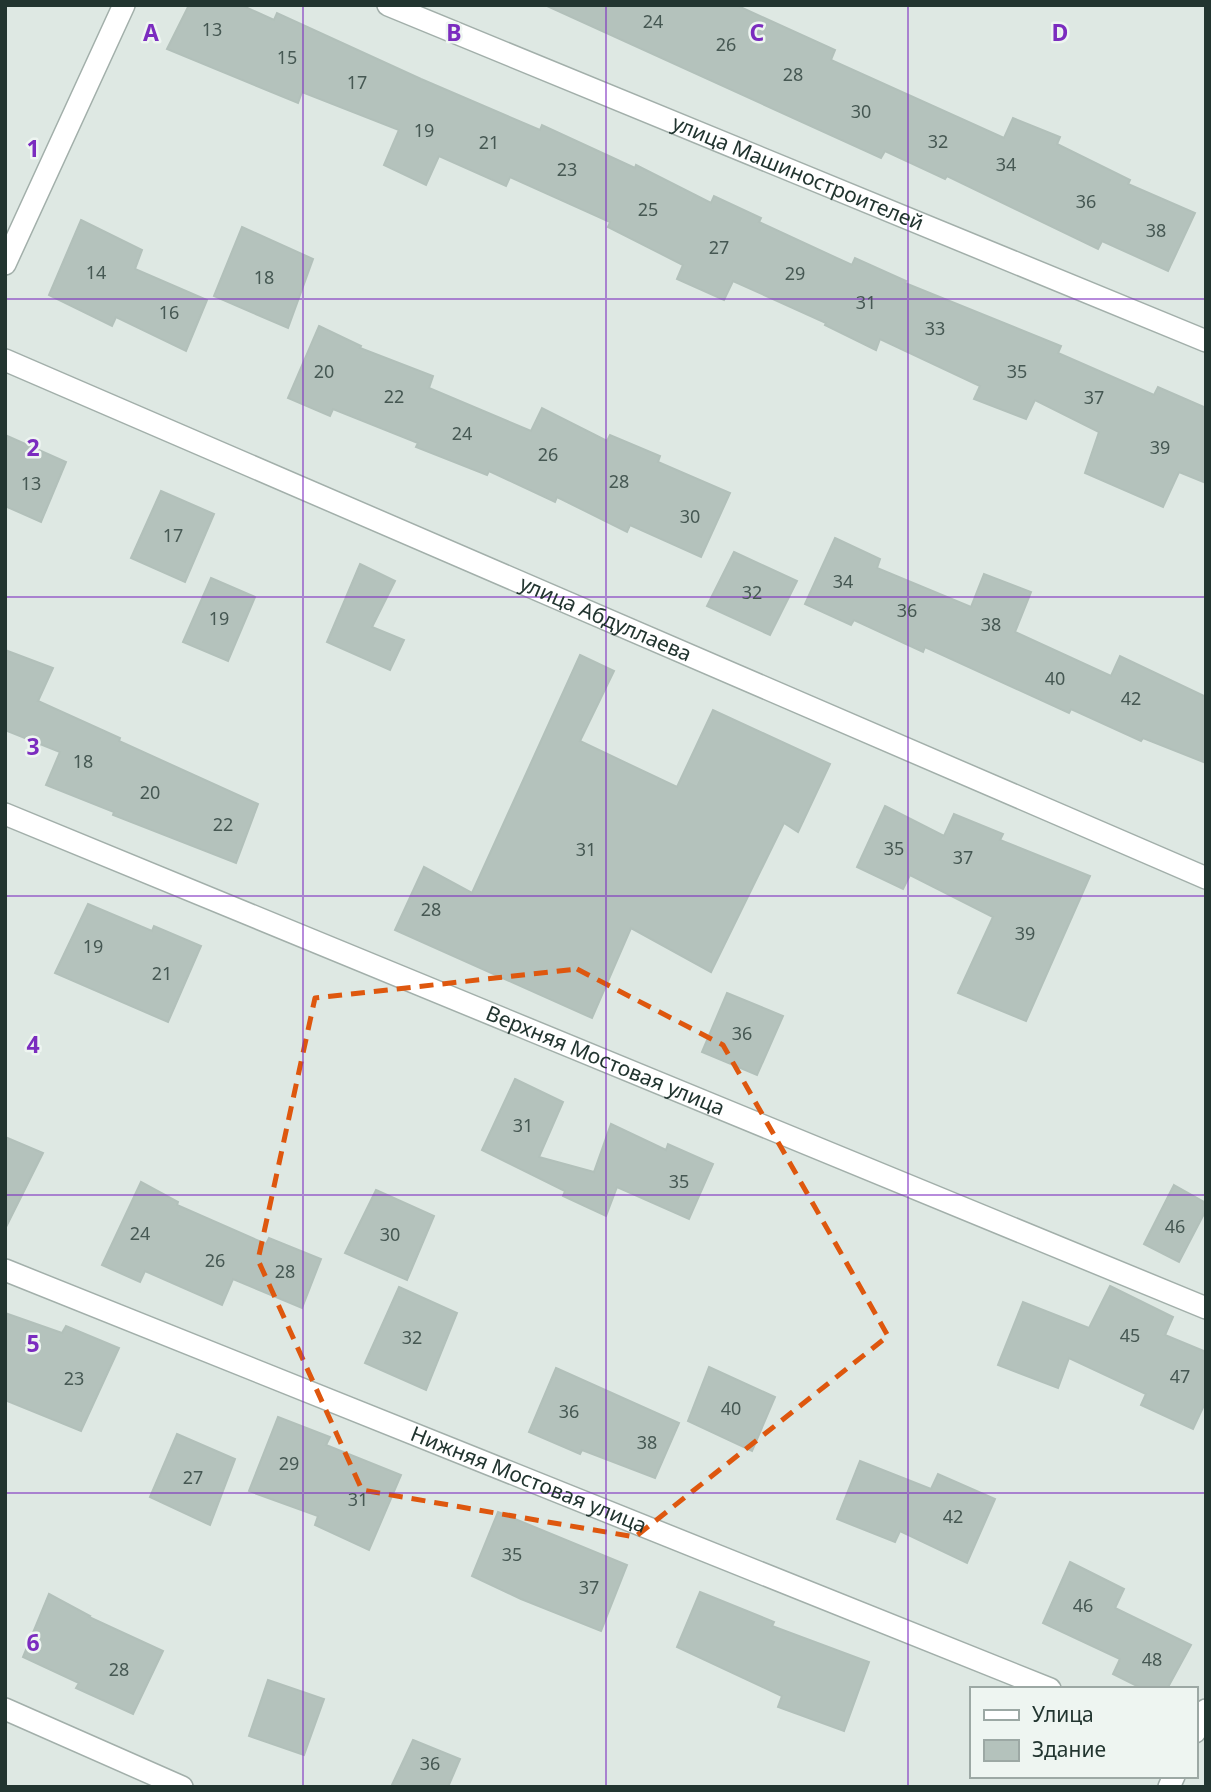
<svg xmlns="http://www.w3.org/2000/svg" width="1211" height="1792" font-family="'Noto Sans',sans-serif">
<style>
.building{fill:#b4c2bc;stroke:#b2c0ba;stroke-width:2}
.lines{fill:none;stroke-linecap:round;stroke-linejoin:round}
.minor-casing{stroke:#a2afaa;stroke-width:24}
.minor{stroke:#fff;stroke-width:21}
.marked{fill:none;stroke:#de570e;stroke-width:5;stroke-dasharray:14 9;stroke-linejoin:round}
.grid{fill:none;stroke:#7b2cbf;stroke-width:2;stroke-opacity:0.55}
.labels{text-anchor:middle;stroke-width:5;stroke-linejoin:round;paint-order:stroke}
.number-label{font-size:18px;fill:#465853}
.street-label{font-size:21px;fill:#223530;stroke:#eef5f1}
.grid-label{font-size:23px;text-anchor:middle;font-weight:bold;fill:#7b2cbf;stroke:#eef5f1;stroke-width:5;stroke-linejoin:round;paint-order:stroke}
</style>
<rect width="100%" height="100%" fill="#dee8e3"/>
<g class="building">
<polygon points="189,5 241,5 274,20 277,13 421,79 540,130 542,125 635,168 636,165 711,203 714,196 761,218 759,222 852,265 855,258 906,281 905,283 1061,346 1058,353 1154,395 1158,387 1206,408 1206,483 1179,472 1163,507 1085,473 1099,432 1035,400 1026,419 974,399 980,386 880,339 876,350 825,325 826,323 733,281 724,300 677,279 683,265 608,227 610,222 510,177 506,186 439,156 426,185 384,165 399,130 302,92 298,103 167,49"/>
<polygon points="545,5 736,5 835,50 831,60 1004,138 1013,118 1060,137 1057,144 1130,180 1128,184 1195,213 1168,271 1102,241 1098,249 947,176 945,179 885,151 881,158"/>
<polygon points="81,220 142,250 135,269 207,300 186,351 116,317 112,326 49,295"/>
<polygon points="242,227 313,259 288,328 214,296"/>
<polygon points="319,326 361,346 360,348 433,376 429,388 531,431 542,408 607,441 610,435 660,456 658,462 730,493 701,557 630,525 627,532 557,497 555,502 489,471 487,475 416,447 418,443 333,409 330,416 288,398"/>
<polygon points="5,435 66,462 41,522 5,506"/>
<polygon points="161,491 214,514 185,582 131,558"/>
<polygon points="835,538 880,559 877,568 971,607 984,574 1031,592 1015,632 1111,676 1120,656 1206,697 1206,763 1143,738 1141,741 1071,709 1069,713 925,647 923,652 854,620 851,625 805,604"/>
<polygon points="734,552 797,581 770,635 707,606"/>
<polygon points="360,564 395,581 372,627 404,640 390,670 327,642"/>
<polygon points="211,578 255,597 228,661 183,642"/>
<polygon points="5,650 53,668 38,701 120,738 119,741 258,804 236,863 113,815 114,812 46,785 60,752 5,730"/>
<polygon points="580,655 614,671 580,741 677,787 713,710 830,764 798,832 784,823 711,972 631,928 592,1018 395,930 424,867 472,893"/>
<polygon points="885,806 944,836 954,814 1003,834 1000,840 1090,876 1026,1021 958,993 993,917 910,875 903,889 857,867"/>
<polygon points="88,904 152,931 154,926 201,946 168,1022 55,973"/>
<polygon points="727,993 783,1016 757,1075 702,1052"/>
<polygon points="515,1079 563,1102 539,1157 594,1172 611,1124 666,1150 668,1144 713,1164 689,1219 617,1187 606,1216 563,1196 565,1191 482,1150"/>
<polygon points="5,1137 43,1153 5,1229"/>
<polygon points="141,1182 178,1202 177,1205 266,1244 269,1238 321,1259 302,1308 233,1279 222,1305 145,1271 140,1282 102,1265"/>
<polygon points="1174,1185 1206,1203 1206,1210 1179,1262 1144,1244"/>
<polygon points="376,1190 434,1216 407,1280 345,1253"/>
<polygon points="1110,1286 1173,1317 1165,1335 1206,1352 1206,1401 1193,1429 1141,1405 1146,1394 1069,1358 1058,1388 998,1365 1023,1302 1089,1328"/>
<polygon points="399,1287 457,1313 426,1390 365,1363"/>
<polygon points="5,1313 62,1333 66,1326 119,1348 81,1431 5,1400"/>
<polygon points="709,1367 775,1397 752,1451 688,1421"/>
<polygon points="556,1368 679,1423 655,1478 582,1450 580,1454 529,1432"/>
<polygon points="278,1417 330,1437 326,1445 401,1475 369,1550 315,1525 318,1516 249,1491"/>
<polygon points="177,1434 235,1459 210,1525 150,1497"/>
<polygon points="860,1461 931,1489 938,1474 995,1499 967,1563 900,1531 895,1542 837,1519"/>
<polygon points="498,1512 627,1565 601,1631 521,1599 472,1576"/>
<polygon points="1070,1562 1124,1589 1115,1608 1191,1645 1167,1689 1143,1689 1113,1674 1120,1659 1043,1623"/>
<polygon points="700,1592 774,1622 772,1626 869,1662 844,1731 778,1707 782,1696 677,1647"/>
<polygon points="49,1594 90,1616 89,1617 163,1651 133,1714 76,1688 79,1683 23,1657"/>
<polygon points="268,1680 324,1699 304,1755 249,1736"/>
<polygon points="413,1740 460,1759 448,1787 391,1787"/>
</g>
<g class="lines">
<g class="minor-casing">
<g id="minor">
<path id="s1" d="M 388,5 L 1206,341"/>
<polyline points="5,264 124,5"/>
<path id="s2" d="M 5,360 L 1206,878"/>
<path id="s3" d="M 5,814 L 1206,1308"/>
<path id="s4" d="M 5,1270 L 1050,1689"/>
<polyline points="5,1709 182,1787"/>
<polyline points="1195,1732 1206,1710"/>
<polyline points="1169,1787 1174,1776"/>
</g>
</g>
<use href="#minor" class="minor"/>
</g>
<path class="marked" d="M 577,969 L 723,1045 L 888,1336 L 635,1537 L 362,1490 L 258,1260 L 315,998 Z"/>
<path class="grid" d="M 303,5 L 303,1787M 606,5 L 606,1787M 908,5 L 908,1787M 5,299 L 1206,299M 5,597 L 1206,597M 5,896 L 1206,896M 5,1195 L 1206,1195M 5,1493 L 1206,1493"/>
<g class="labels">
<g class="number-label">
<text x="653" y="28">24</text>
<text x="212" y="36">13</text>
<text x="726" y="51">26</text>
<text x="287" y="64">15</text>
<text x="793" y="81">28</text>
<text x="357" y="89">17</text>
<text x="861" y="118">30</text>
<text x="424" y="137">19</text>
<text x="938" y="148">32</text>
<text x="489" y="149">21</text>
<text x="1006" y="171">34</text>
<text x="567" y="176">23</text>
<text x="1086" y="208">36</text>
<text x="648" y="216">25</text>
<text x="1156" y="237">38</text>
<text x="719" y="254">27</text>
<text x="96" y="279">14</text>
<text x="795" y="280">29</text>
<text x="264" y="284">18</text>
<text x="866" y="309">31</text>
<text x="169" y="319">16</text>
<text x="935" y="335">33</text>
<text x="324" y="378">20</text>
<text x="1017" y="378">35</text>
<text x="394" y="403">22</text>
<text x="1094" y="404">37</text>
<text x="462" y="440">24</text>
<text x="1160" y="454">39</text>
<text x="548" y="461">26</text>
<text x="619" y="488">28</text>
<text x="31" y="490">13</text>
<text x="690" y="523">30</text>
<text x="173" y="542">17</text>
<text x="843" y="588">34</text>
<text x="752" y="599">32</text>
<text x="907" y="617">36</text>
<text x="219" y="625">19</text>
<text x="991" y="631">38</text>
<text x="1055" y="685">40</text>
<text x="1131" y="705">42</text>
<text x="83" y="768">18</text>
<text x="150" y="799">20</text>
<text x="223" y="831">22</text>
<text x="894" y="855">35</text>
<text x="586" y="856">31</text>
<text x="963" y="864">37</text>
<text x="431" y="916">28</text>
<text x="1025" y="940">39</text>
<text x="93" y="953">19</text>
<text x="162" y="980">21</text>
<text x="742" y="1040">36</text>
<text x="523" y="1132">31</text>
<text x="679" y="1188">35</text>
<text x="1175" y="1233">46</text>
<text x="140" y="1240">24</text>
<text x="390" y="1241">30</text>
<text x="215" y="1267">26</text>
<text x="285" y="1278">28</text>
<text x="1130" y="1342">45</text>
<text x="412" y="1344">32</text>
<text x="1180" y="1383">47</text>
<text x="74" y="1385">23</text>
<text x="731" y="1415">40</text>
<text x="569" y="1418">36</text>
<text x="647" y="1449">38</text>
<text x="289" y="1470">29</text>
<text x="193" y="1484">27</text>
<text x="358" y="1506">31</text>
<text x="953" y="1523">42</text>
<text x="512" y="1561">35</text>
<text x="589" y="1594">37</text>
<text x="1083" y="1612">46</text>
<text x="1152" y="1666">48</text>
<text x="119" y="1676">28</text>
<text x="430" y="1770">36</text>
</g>
<g class="street-label">
<text dy="7" stroke="none"><textPath href="#s1" startOffset="443">улица Машиностроителей</textPath></text>
<text dy="7" stroke="none"><textPath href="#s2" startOffset="654">улица Абдуллаева</textPath></text>
<text dy="7" stroke="none"><textPath href="#s3" startOffset="649">Верхняя Мостовая улица</textPath></text>
<text dy="7" stroke="none"><textPath href="#s4" startOffset="564">Нижняя Мостовая улица</textPath></text>
</g>
</g>
<g class="grid-label">
<text x="151" y="41">A</text>
<text x="454" y="41">B</text>
<text x="757" y="41">C</text>
<text x="1060" y="41">D</text>
<text x="33" y="157">1</text>
<text x="33" y="456">2</text>
<text x="33" y="755">3</text>
<text x="33" y="1053">4</text>
<text x="33" y="1352">5</text>
<text x="33" y="1651">6</text>
</g>
<rect width="1211" height="1792" fill="none" stroke="#223530" stroke-width="14"/>
<rect x="970" y="1687" width="228" height="91" fill="#eef5f1" stroke="#9ca8a4" stroke-width="2"/>
<rect x="984" y="1710" width="35" height="10" fill="#ffffff" stroke="#9ca8a4" stroke-width="2"/>
<text x="1032" y="1722" font-size="21" fill="#223530">Улица</text>
<rect x="984" y="1740" width="35" height="21" fill="#b4c2bc" stroke="#9ca8a4" stroke-width="2"/>
<text x="1032" y="1757" font-size="21" fill="#223530">Здание</text>
</svg>
